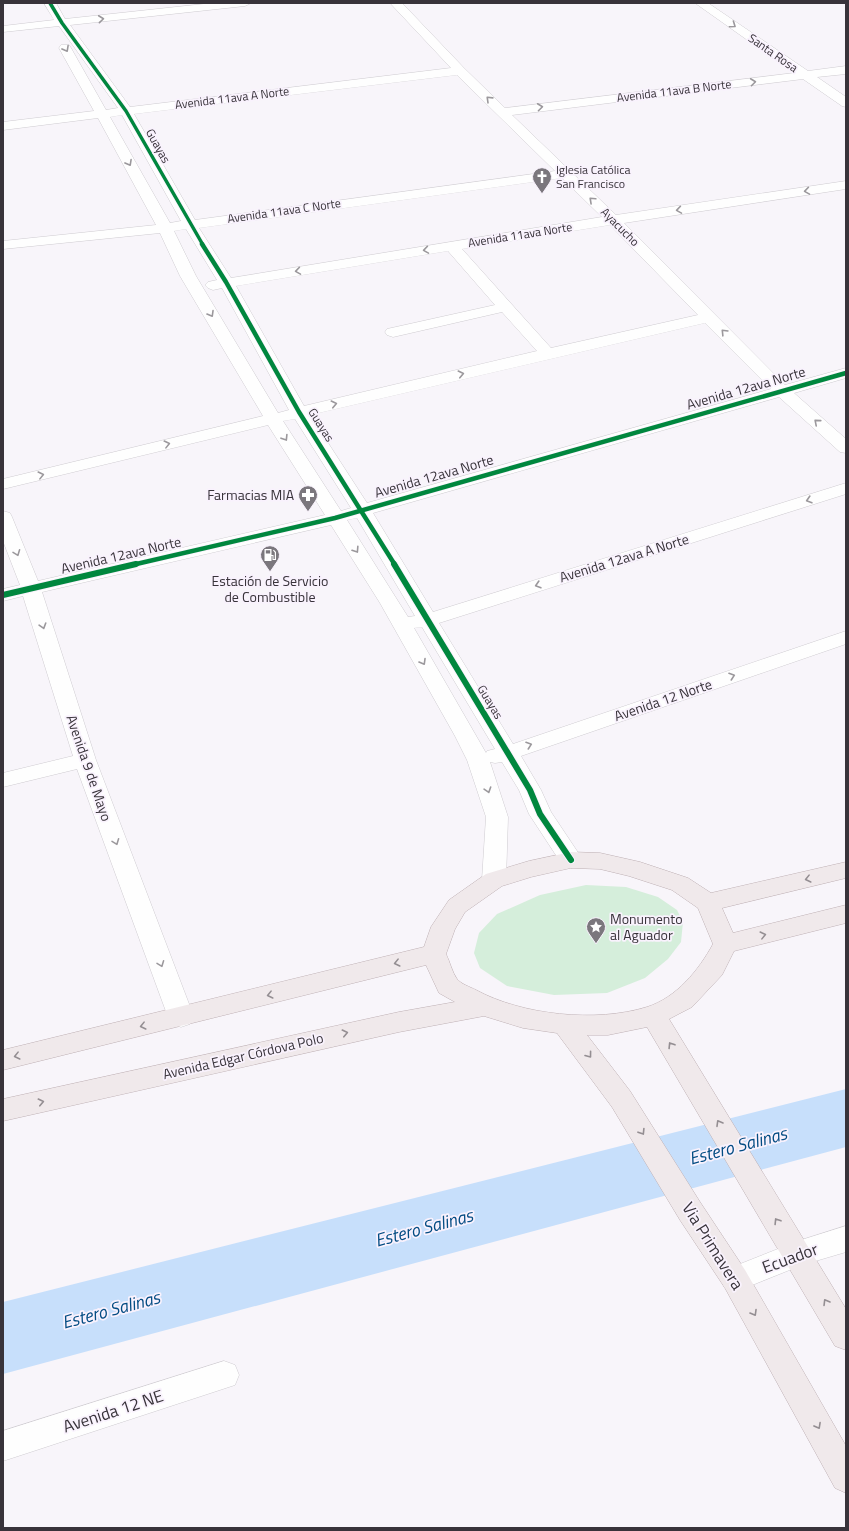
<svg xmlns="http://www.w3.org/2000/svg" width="849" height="1531" font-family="'Titillium Web',sans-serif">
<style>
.green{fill:#d5eedb}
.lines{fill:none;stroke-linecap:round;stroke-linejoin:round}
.river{fill:#c7dffb;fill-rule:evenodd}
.minor-casing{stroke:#cfccd1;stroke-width:1}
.major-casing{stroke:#beb0b4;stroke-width:1}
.minor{fill:#fefefe;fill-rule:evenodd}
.major{fill:#f0e9eb;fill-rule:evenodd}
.cycleway-far2-casing{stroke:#f9f2fd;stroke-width:5}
.cycleway-far1-casing{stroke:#f9f2fd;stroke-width:6}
.cycleway-casing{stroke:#f9f2fd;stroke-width:8}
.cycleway-far2{stroke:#00873e;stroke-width:3.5}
.cycleway-far1{stroke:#00873e;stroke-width:4.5}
.cycleway{stroke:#00873e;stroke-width:6}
.oneway{stroke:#9b989c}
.oneway2{stroke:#948e92}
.labels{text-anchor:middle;stroke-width:3.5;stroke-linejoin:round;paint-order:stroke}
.far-street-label{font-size:12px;fill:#38333a;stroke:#f9f2fd}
.far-poi-label{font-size:12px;fill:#38333a;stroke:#f9f2fd;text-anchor:start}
.street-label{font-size:14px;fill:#38333a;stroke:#f9f2fd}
.poi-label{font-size:14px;fill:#38333a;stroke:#f9f2fd;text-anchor:end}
.near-street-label{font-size:17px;fill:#38333a;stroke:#f9f2fd}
.near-water-label{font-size:18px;font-style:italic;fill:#034c83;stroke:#f9f2fd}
</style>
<rect width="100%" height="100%" fill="#f8f5fa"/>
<polygon class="green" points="586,885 626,887 658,897 677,910 683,922 681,942 668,959 645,978 607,993 554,995 507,986 480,968 474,953 479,933 497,914 540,895"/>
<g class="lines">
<polygon class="river" points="846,1089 846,1147 3,1374 3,1302"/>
<g class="minor-casing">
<g id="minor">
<path d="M 44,3 L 56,3 L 65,19 L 213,3 L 251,3 L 245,6 L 70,25 L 130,107 L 451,68 L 390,3 L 402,3 L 464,68 L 505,108 L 794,73 L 695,3 L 708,3 L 808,71 L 846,66 L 846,74 L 817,77 L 846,97 L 846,107 L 842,106 L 803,79 L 512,115 L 616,215 L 846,181 L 846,189 L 624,223 L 785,385 L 846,368 L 846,378 L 794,393 L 846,439 L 846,453 L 840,452 L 779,397 L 373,513 L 433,612 L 846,483 L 846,494 L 439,623 L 513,744 L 846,631 L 846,644 L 521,756 L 541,790 L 551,812 L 583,860 L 579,866 L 571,868 L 563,866 L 529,814 L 519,790 L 502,762 L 495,763 L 490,762 L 508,817 L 506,880 L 502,886 L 494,888 L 486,886 L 482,880 L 486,817 L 467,760 L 455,736 L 380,603 L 331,525 L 42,592 L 96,760 L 194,1017 L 190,1024 L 181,1027 L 172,1024 L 168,1017 L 77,769 L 3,787 L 3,773 L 73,756 L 23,596 L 3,601 L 3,589 L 20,585 L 3,541 L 3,511 L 10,513 L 12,517 L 38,581 L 325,515 L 268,425 L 3,489 L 3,479 L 263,416 L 180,276 L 160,233 L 3,249 L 3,241 L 156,225 L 98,118 L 3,130 L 3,122 L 94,111 L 59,48 L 61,45 L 69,45 L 71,48 L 106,110 L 118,108 L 59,26 L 3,32 L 3,26 L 54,20 ZM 457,75 L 555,171 L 195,220 L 134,114 ZM 122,115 L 181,221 L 170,223 L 110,117 ZM 562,178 L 602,217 L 231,278 L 199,228 ZM 610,225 L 698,315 L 551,348 L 462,249 ZM 186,229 L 217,280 L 208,282 L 205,285 L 208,288 L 213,290 L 222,288 L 289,410 L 278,413 L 196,276 L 174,231 ZM 448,251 L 495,305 L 387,329 L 385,332 L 387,335 L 393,337 L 502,312 L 537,351 L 304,406 L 236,286 ZM 705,323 L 771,389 L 367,503 L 310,415 ZM 295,419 L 351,508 L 341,511 L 283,421 ZM 357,518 L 415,616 L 408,617 L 347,520 ZM 422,627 L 495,749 L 487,751 L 486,753 L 414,628 Z"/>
<polygon points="846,1226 846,1252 802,1265 735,1292 725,1288 720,1279 725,1270 798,1241"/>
<polygon points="224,1361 235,1365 239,1375 235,1385 3,1461 3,1431"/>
</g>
</g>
<g class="major-casing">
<path id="major" d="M 571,852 L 600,853 L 640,862 L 688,878 L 711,893 L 846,862 L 846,878 L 722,908 L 733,933 L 846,905 L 846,923 L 734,951 L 722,975 L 692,1007 L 669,1019 L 846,1309 L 846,1350 L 835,1346 L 647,1027 L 608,1035 L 587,1035 L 630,1091 L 700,1202 L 745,1270 L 846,1446 L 846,1493 L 835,1488 L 725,1288 L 680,1220 L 612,1107 L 557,1033 L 523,1028 L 484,1016 L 399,1032 L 3,1121 L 3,1099 L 399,1012 L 455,1002 L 439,993 L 426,965 L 3,1070 L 3,1050 L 424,947 L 431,927 L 449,900 L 486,874 L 529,861 ZM 571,868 L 600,869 L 629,876 L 672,890 L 698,908 L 713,944 C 699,970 676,998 647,1007 C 596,1023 522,1015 476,990 C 470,987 461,984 457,979 C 452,972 450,962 446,954 L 455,929 L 465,912 L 502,886 L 531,877 Z"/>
</g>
<use href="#minor" class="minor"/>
<use href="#major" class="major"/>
<g class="cycleway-far2-casing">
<polyline id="cycleway-far2" points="50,3 62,23 126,111 203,245"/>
</g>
<g class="cycleway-far1-casing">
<g id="cycleway-far1">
<polyline points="202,244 226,282 299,412 395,565"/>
<polyline points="132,565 335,518 846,373"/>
</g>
</g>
<g class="cycleway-casing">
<g id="cycleway">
<polyline points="394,564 530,790 540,814 571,860"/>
<polyline points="3,595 136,564"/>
</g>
</g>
<use href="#cycleway-far2" class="cycleway-far2"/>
<use href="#cycleway-far1" class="cycleway-far1"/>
<use href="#cycleway" class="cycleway"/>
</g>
<defs><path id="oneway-chevron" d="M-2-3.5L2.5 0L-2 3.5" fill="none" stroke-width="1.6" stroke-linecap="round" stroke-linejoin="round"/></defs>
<g class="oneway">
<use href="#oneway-chevron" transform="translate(101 19) rotate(-6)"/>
<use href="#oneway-chevron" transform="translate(733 25) rotate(35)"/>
<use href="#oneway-chevron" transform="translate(66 49) rotate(61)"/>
<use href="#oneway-chevron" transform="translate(753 82) rotate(-7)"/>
<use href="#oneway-chevron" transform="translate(489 99) rotate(-136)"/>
<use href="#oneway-chevron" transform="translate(540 107) rotate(-7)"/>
<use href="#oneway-chevron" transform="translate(129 163) rotate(61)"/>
<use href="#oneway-chevron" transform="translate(807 191) rotate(171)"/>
<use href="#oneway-chevron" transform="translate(592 200) rotate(-137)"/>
<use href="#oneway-chevron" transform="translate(679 210) rotate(171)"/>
<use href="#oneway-chevron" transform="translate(426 250) rotate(171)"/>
<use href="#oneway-chevron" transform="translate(298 271) rotate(171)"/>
<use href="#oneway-chevron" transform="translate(211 314) rotate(60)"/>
<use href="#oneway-chevron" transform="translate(724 332) rotate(-134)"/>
<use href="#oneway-chevron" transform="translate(461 374) rotate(-13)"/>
<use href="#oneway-chevron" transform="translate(334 404) rotate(-13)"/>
<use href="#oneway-chevron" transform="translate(817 422) rotate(-139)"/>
<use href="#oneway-chevron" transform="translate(285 438) rotate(58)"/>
<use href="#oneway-chevron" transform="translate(167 444) rotate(-14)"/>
<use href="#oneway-chevron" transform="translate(41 475) rotate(-14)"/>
<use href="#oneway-chevron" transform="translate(809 500) rotate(163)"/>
<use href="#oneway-chevron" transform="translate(356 550) rotate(57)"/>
<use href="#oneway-chevron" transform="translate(17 553) rotate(69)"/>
<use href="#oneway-chevron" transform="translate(538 585) rotate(163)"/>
<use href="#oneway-chevron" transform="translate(43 626) rotate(73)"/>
<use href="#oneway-chevron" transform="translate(423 662) rotate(60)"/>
<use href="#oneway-chevron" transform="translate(732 676) rotate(-19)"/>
<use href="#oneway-chevron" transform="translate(529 745) rotate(-19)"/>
<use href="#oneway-chevron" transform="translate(488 790) rotate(72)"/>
<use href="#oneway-chevron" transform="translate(116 842) rotate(69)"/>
<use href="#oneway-chevron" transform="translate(161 964) rotate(69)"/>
</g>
<g class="oneway2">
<use href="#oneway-chevron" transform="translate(808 879) rotate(166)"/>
<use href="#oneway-chevron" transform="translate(763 935) rotate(-14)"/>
<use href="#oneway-chevron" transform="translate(397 963) rotate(166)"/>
<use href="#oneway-chevron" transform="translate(270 995) rotate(166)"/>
<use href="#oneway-chevron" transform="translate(143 1026) rotate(166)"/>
<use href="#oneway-chevron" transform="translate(345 1033) rotate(-13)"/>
<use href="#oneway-chevron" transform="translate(671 1045) rotate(-122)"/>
<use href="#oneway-chevron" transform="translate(589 1055) rotate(53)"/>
<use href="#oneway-chevron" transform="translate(17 1056) rotate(166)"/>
<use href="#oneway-chevron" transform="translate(41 1102) rotate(-13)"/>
<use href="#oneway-chevron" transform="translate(719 1123) rotate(-120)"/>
<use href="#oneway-chevron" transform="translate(642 1132) rotate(58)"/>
<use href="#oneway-chevron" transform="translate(777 1221) rotate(-122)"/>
<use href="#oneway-chevron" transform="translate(826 1302) rotate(-121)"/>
<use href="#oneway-chevron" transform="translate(754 1313) rotate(60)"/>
<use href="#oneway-chevron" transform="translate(818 1426) rotate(61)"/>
</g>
<defs>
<g id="church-pin" transform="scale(1)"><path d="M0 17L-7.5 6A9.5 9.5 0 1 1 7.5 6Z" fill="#7b777d" stroke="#f9f2fd"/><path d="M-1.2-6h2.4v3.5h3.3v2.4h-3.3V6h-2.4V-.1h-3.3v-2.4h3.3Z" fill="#fff"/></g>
<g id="pharmacy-pin" transform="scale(1)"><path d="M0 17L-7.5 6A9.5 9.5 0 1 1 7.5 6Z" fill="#7b777d" stroke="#f9f2fd"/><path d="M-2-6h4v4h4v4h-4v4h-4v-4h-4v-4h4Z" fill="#fff"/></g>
<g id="fuel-pin" transform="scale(1)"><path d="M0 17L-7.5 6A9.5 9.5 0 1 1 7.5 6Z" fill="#7b777d" stroke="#f9f2fd"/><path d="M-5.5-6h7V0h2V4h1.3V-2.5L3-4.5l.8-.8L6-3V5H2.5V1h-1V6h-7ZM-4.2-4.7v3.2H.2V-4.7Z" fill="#fff"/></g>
<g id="sight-pin" transform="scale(1)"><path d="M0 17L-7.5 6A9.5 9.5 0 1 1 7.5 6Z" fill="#7b777d" stroke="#f9f2fd"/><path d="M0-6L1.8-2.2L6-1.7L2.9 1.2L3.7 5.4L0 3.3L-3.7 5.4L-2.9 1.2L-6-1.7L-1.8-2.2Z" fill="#fff"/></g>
</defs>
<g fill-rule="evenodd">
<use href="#church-pin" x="542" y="177"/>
<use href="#pharmacy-pin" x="308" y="495"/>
<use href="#fuel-pin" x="270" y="555"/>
<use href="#sight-pin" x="596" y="927"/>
</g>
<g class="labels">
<g class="far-street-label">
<text transform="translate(773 53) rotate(35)" y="4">Santa Rosa</text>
<text transform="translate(674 91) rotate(-7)" y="4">Avenida 11ava B Norte</text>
<text transform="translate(232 98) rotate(-7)" y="4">Avenida 11ava A Norte</text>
<text transform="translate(158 146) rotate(61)" y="4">Guayas</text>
<text transform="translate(284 211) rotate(-8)" y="4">Avenida 11ava C Norte</text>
<text transform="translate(620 227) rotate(45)" y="4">Ayacucho</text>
<text transform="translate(520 235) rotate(-9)" y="4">Avenida 11ava Norte</text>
<text transform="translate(321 425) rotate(58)" y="4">Guayas</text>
<text transform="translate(490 702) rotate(59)" y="4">Guayas</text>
</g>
<g class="far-poi-label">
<text x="556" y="174">Iglesia Católica<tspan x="556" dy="14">San Francisco</tspan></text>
</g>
<g class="street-label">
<text transform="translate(746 388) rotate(-16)" y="5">Avenida 12ava Norte</text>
<text transform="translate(434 476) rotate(-16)" y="5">Avenida 12ava Norte</text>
<text transform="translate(121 555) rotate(-13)" y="5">Avenida 12ava Norte</text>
<text transform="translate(624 558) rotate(-17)" y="5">Avenida 12ava A Norte</text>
<text transform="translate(663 700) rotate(-19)" y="5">Avenida 12 Norte</text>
<text transform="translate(89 768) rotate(71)" y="5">Avenida 9 de Mayo</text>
<text transform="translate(243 1056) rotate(-13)" y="5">Avenida Edgar Córdova Polo</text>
</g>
<g class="poi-label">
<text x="294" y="500">Farmacias MIA</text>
<text x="270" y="586" text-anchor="middle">Estación de Servicio<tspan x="270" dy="16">de Combustible</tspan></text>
<text x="610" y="924" text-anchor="start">Monumento<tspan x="610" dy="16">al Aguador</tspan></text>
</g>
<g class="near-street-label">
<text transform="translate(713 1246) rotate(58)" y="6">Via Primavera</text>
<text transform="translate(790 1258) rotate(-20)" y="6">Ecuador</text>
<text transform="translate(113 1411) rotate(-18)" y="6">Avenida 12 NE</text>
</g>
<g class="near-water-label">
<text transform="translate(738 1146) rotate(-15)" y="6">Estero Salinas</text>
<text transform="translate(424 1228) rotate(-15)" y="6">Estero Salinas</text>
<text transform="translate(111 1310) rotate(-15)" y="6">Estero Salinas</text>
</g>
</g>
<rect width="849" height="1531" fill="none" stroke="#38333a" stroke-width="8"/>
</svg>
